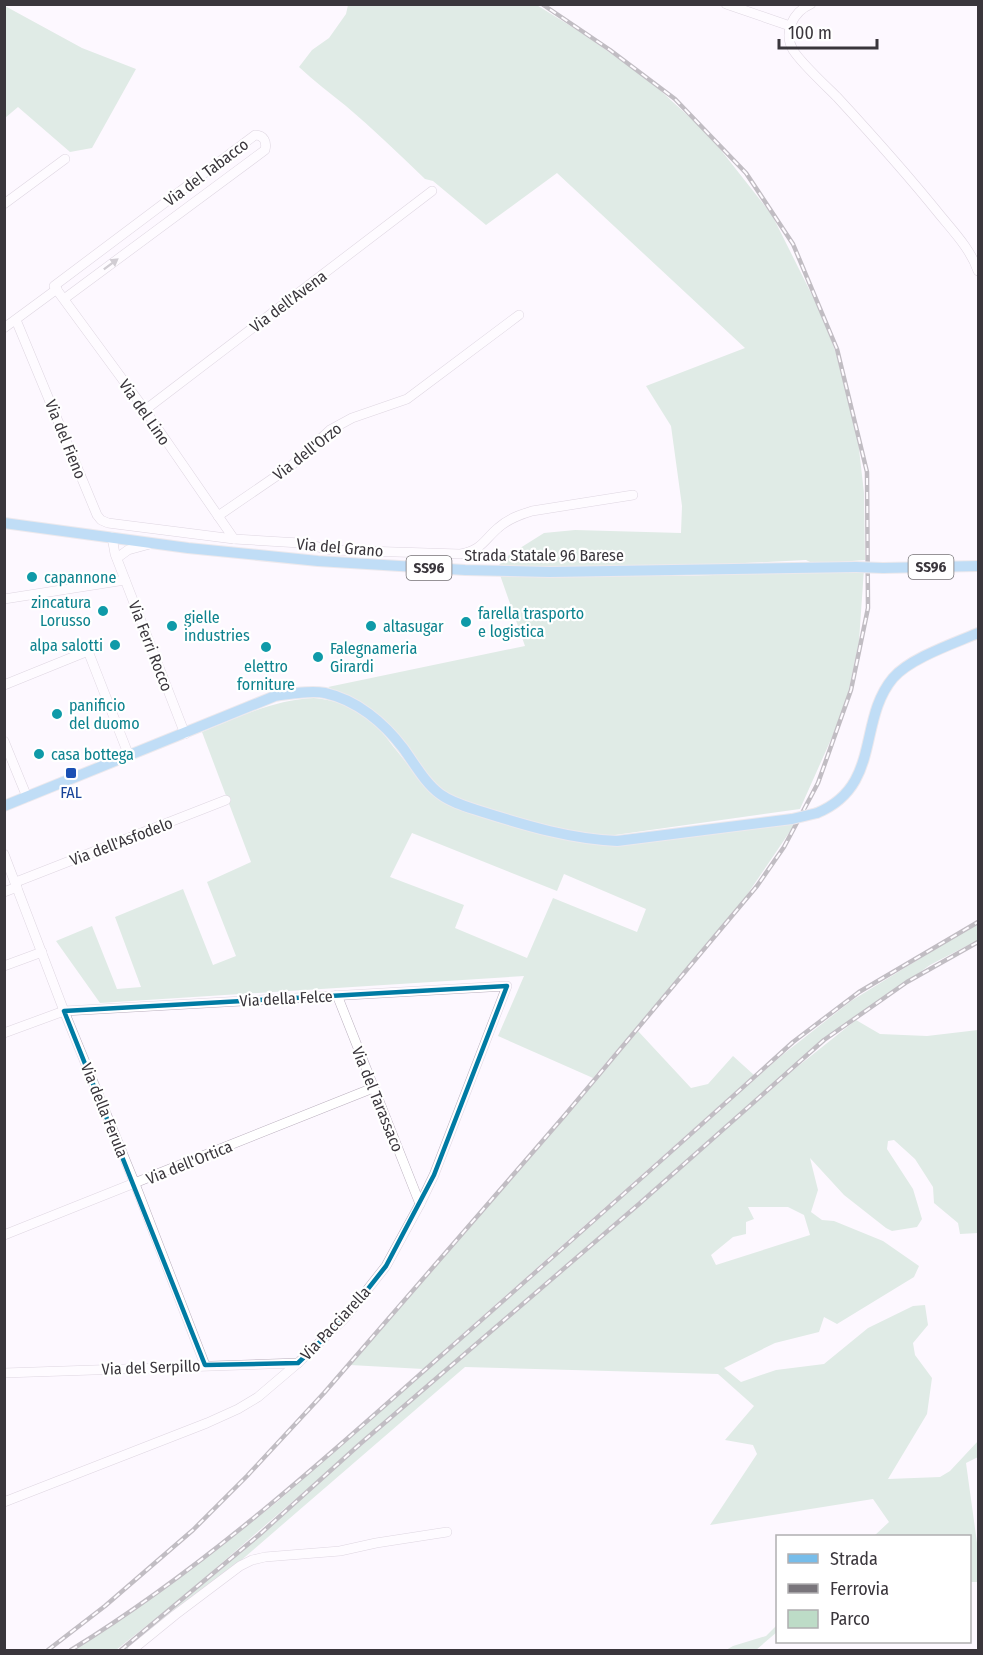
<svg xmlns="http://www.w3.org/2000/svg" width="983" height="1655" font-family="'Fira Sans Condensed',sans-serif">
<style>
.green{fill:#bddcc7;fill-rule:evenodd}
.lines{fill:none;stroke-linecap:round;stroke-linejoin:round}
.minor-casing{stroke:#b9aebd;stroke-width:10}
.major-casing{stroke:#d8d7d8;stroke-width:12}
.minor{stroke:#fff;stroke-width:9}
.major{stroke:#77bdea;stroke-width:10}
.rail-casing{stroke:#79757b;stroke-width:4.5}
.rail{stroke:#fff;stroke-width:2;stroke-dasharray:7;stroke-linecap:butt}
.major-bridge-casing{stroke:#d8d7d8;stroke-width:12;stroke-linecap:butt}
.major-bridge{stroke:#77bdea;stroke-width:10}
.oneway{fill:#9c9a9e}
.marked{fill:none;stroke:#007ba3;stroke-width:4.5;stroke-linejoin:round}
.culture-dot{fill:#0f9aa8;stroke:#fff;stroke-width:2}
.transit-dot{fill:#1a4fb4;stroke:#fff;stroke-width:2}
.labels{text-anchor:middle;stroke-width:4.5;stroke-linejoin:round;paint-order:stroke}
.shield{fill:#fff;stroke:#757276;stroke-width:1.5}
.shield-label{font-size:15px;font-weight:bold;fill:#3a363c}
.street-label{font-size:16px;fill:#3a363c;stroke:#fff}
.culture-label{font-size:16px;fill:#0d838f;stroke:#fff;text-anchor:start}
.transit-label{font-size:16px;fill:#164399;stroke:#fff}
</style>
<rect width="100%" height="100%" fill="#fdf8ff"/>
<g class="green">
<path d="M 535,4 L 582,33 L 650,81 L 709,135 L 772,215 L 821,313 L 836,353 L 858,440 L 864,493 L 865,560 L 814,564 L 806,560 L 687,566 L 498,566 L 509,555 L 544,533 L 575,530 L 681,533 L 682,506 L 671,426 L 646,386 L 745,348 L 557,173 L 486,225 L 433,181 L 425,179 C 399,154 373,129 346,106 C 330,93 314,81 299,67 L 312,50 L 329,38 L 346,14 L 348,5 Z"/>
<polygon points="5,6 82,48 136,69 92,148 70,152 18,107 5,118"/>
<polygon points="864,569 859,641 845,708 800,809 608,836 543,826 468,803 454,797 438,787 377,714 328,687 525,646 500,575 687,576"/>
<path d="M 314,698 C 332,700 350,704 366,716 C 378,725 387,739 397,751 C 410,768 424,784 440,800 L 617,844 L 795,824 L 734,914 L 593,1078 L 498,1036 L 524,976 L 100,1003 L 56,941 L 92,926 L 117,989 L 141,987 L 115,917 L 183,889 L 213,965 L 236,956 L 207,882 L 251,862 L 202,732 C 239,717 273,700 314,698 ZM 412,833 L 557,891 L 564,874 L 646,909 L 637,932 L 553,898 L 527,958 L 455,928 L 464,905 L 390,877 Z"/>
<polygon points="978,924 978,940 930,965 818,1046 179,1600 116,1650 73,1650 152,1598 277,1502 781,1056 851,1001 950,940"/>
<path d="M 856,1020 L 880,1034 L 927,1036 L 978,1030 L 978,1233 L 960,1234 L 958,1223 L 934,1203 L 933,1187 L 915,1159 L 894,1140 L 888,1141 L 887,1149 L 913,1189 L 922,1219 L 917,1227 L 892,1231 L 886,1228 L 844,1195 L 810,1158 L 818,1190 L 811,1212 L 822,1220 L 834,1221 L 883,1241 L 919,1266 L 914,1277 L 837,1324 L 824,1317 L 819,1332 L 775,1343 L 724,1368 L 741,1382 L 776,1370 L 824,1364 L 868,1328 L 913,1306 L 925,1305 L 928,1325 L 913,1343 L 915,1355 L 932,1378 L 927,1414 L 888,1479 L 940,1477 L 950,1471 L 978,1441 L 978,1457 L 966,1463 L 978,1550 L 978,1582 L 970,1582 L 970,1536 L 874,1536 L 889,1522 L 873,1499 L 710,1525 L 757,1454 L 753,1445 L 725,1440 L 754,1406 L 718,1374 L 465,1367 L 143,1645 L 136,1650 L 121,1650 L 181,1602 L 797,1067 ZM 748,1207 L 788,1207 L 804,1215 L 810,1235 L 716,1265 L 711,1255 L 733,1237 L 746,1234 L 746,1222 L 754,1219 Z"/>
<polygon points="638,1031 691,1088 708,1084 733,1056 754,1075 423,1369 350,1365"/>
<polygon points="777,1625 777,1632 756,1650 726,1650 733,1646 766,1636"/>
</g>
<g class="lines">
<g class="minor-casing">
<g id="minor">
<polyline points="726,4 790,26"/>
<path d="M 811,4 C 793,12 783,32 793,50 C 801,63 825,85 837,97 C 872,135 907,174 940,215 C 954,232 971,250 978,271"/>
<polyline points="4,204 65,159"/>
<path d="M 64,299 L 265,150 C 267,142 264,135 255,135 L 54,286 L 145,410 L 234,539"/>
<path d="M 16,320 L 97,515 L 101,520 L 108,523 L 234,539 L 300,543 L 332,550 L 460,554 C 481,551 484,540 498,528 C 508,519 519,515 532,511 L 633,495"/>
<polyline points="4,328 57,289"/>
<polyline points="145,410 432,191"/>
<polyline points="218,516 291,466 330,430 352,418 407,399 519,315"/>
<polyline points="112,537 115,554 185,734"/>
<polyline points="117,558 128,550 150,544"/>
<polyline points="4,599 125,580"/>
<polyline points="4,685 88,651 129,756"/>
<polyline points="4,741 27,797"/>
<polyline points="4,854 64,1011 135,1184 205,1365"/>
<polyline points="16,882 226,800"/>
<polyline points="4,892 17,887"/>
<polyline points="4,966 42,952"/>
<polyline points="337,995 420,1204"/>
<polyline points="4,1033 64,1011 507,986 434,1175 420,1204 386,1266 345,1318 298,1363 258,1397 238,1409 207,1423 4,1502"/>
<polyline points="4,1235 373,1088"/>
<polyline points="4,1373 298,1363"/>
<polyline points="132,1650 175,1615 240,1566 252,1560 265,1557 340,1551 376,1543 447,1532"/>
</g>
</g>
<g class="major-casing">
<g id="major">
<polyline points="4,523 188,548 318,561 465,570 550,572 856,567"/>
<polyline points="883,568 978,566"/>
<path d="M 4,806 L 275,696 C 291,694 310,690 325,693 C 357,700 384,723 403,748 C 414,763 425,783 440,794 C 452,803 468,807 483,812 C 527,826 571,839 617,841 L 792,819"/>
<path d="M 817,813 C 882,786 857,721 893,678 C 910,658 955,643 978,633"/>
</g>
</g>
<use href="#minor" class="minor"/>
<use href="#major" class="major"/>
<g class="rail-casing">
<g id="rail">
<polyline points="48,1650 105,1606 193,1530 247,1476 324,1393 565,1115 757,886 784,847 818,783 851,690 868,608 867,472 837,349 793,244 746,173 675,99 610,50 542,4"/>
<path d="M 71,1650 C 204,1568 319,1464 435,1361 C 555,1255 675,1149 793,1042 L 859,992 L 978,922"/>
<polyline points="121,1650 259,1535 360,1444 639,1204 824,1040 907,982 978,942"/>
</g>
</g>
<use href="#rail" class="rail"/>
<g class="major-bridge-casing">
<g id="major-bridge">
<polyline points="856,567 883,568"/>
<polyline points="792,819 817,813"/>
</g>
</g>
<use href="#major-bridge" class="major-bridge"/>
</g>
<defs><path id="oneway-solid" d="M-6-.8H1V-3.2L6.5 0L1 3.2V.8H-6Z" transform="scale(1.5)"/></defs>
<use class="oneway" href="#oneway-solid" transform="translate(111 264) rotate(-37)"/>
<path d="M0 0H983V1655H0ZM 507,986 L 434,1175 L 386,1266 L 345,1318 L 298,1363 L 205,1365 L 64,1011 Z" fill="#fdf8ff" fill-opacity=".55" fill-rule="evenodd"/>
<path class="marked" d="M 507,986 L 434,1175 L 386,1266 L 345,1318 L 298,1363 L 205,1365 L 64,1011 Z"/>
<g class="culture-dot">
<circle cx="32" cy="577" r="6"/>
<circle cx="103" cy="611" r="6"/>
<circle cx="466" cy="622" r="6"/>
<circle cx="172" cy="626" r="6"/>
<circle cx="371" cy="626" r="6"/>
<circle cx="115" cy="645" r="6"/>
<circle cx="266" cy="647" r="6"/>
<circle cx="318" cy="657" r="6"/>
<circle cx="57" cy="714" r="6"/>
<circle cx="39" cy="754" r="6"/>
</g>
<rect class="transit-dot" x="65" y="767" width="12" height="12" rx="3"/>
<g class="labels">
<g class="shield">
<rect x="908.5" y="555" width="45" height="24" rx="4.5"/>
<rect x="406.5" y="556" width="45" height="24" rx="4.5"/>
</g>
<g class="shield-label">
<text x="931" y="572">SS96</text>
<text x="429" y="573">SS96</text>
</g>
<g class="street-label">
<text transform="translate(206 172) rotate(-37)" y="6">Via del Tabacco</text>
<text transform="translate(288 301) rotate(-37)" y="6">Via dell'Avena</text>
<text transform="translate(145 412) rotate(55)" y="6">Via del Lino</text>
<text transform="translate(66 439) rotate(68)" y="6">Via del Fieno</text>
<text transform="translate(307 451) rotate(-38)" y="6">Via dell'Orzo</text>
<text transform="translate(340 547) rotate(5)" y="6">Via del Grano</text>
<text x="544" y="561">Strada Statale 96 Barese</text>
<text transform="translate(151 646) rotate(69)" y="6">Via Ferri Rocco</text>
<text transform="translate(121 841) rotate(-21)" y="6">Via dell'Asfodelo</text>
<text transform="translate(286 998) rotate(-3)" y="6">Via della Felce</text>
<text transform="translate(378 1099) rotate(68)" y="6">Via del Tarassaco</text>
<text transform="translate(105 1110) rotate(68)" y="6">Via della Ferula</text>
<text transform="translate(189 1162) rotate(-22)" y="6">Via dell'Ortica</text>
<text transform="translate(335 1323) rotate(-47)" y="6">Via Pacciarella</text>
<text transform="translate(151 1367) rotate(-2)" y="6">Via del Serpillo</text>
</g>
<g class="culture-label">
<text x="44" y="583">capannone</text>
<text x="91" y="608" text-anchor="end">zincatura<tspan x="91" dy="18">Lorusso</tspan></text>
<text x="478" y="619">farella trasporto<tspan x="478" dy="18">e logistica</tspan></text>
<text x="184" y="623">gielle<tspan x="184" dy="18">industries</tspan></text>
<text x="383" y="632">altasugar</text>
<text x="103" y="651" text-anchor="end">alpa salotti</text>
<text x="330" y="654">Falegnameria<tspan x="330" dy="18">Girardi</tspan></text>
<text x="266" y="672" text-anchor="middle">elettro<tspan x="266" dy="18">forniture</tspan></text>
<text x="69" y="711">panificio<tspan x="69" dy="18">del duomo</tspan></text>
<text x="51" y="760">casa bottega</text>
</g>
<g class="transit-label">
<text x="71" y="798">FAL</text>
</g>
</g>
<rect width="983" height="1655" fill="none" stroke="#3a363c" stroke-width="12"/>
<rect x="776" y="1535" width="195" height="108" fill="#ffffff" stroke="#b0afb1" stroke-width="1.5"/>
<rect x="788" y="1554" width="30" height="9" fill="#77bdea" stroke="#b0afb1" stroke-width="1.5"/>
<text x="830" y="1565" font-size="18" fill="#3a363c">Strada</text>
<rect x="788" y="1584" width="30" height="9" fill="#79757b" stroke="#b0afb1" stroke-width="1.5"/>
<text x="830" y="1595" font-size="18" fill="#3a363c">Ferrovia</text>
<rect x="788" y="1610" width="30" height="18" fill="#bddcc7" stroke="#b0afb1" stroke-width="1.5"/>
<text x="830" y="1625" font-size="18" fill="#3a363c">Parco</text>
<path d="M779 39v9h98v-9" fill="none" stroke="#3a363c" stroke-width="3"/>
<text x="788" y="39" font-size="18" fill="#3a363c" stroke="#ffffff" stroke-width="4.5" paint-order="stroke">100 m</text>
</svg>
